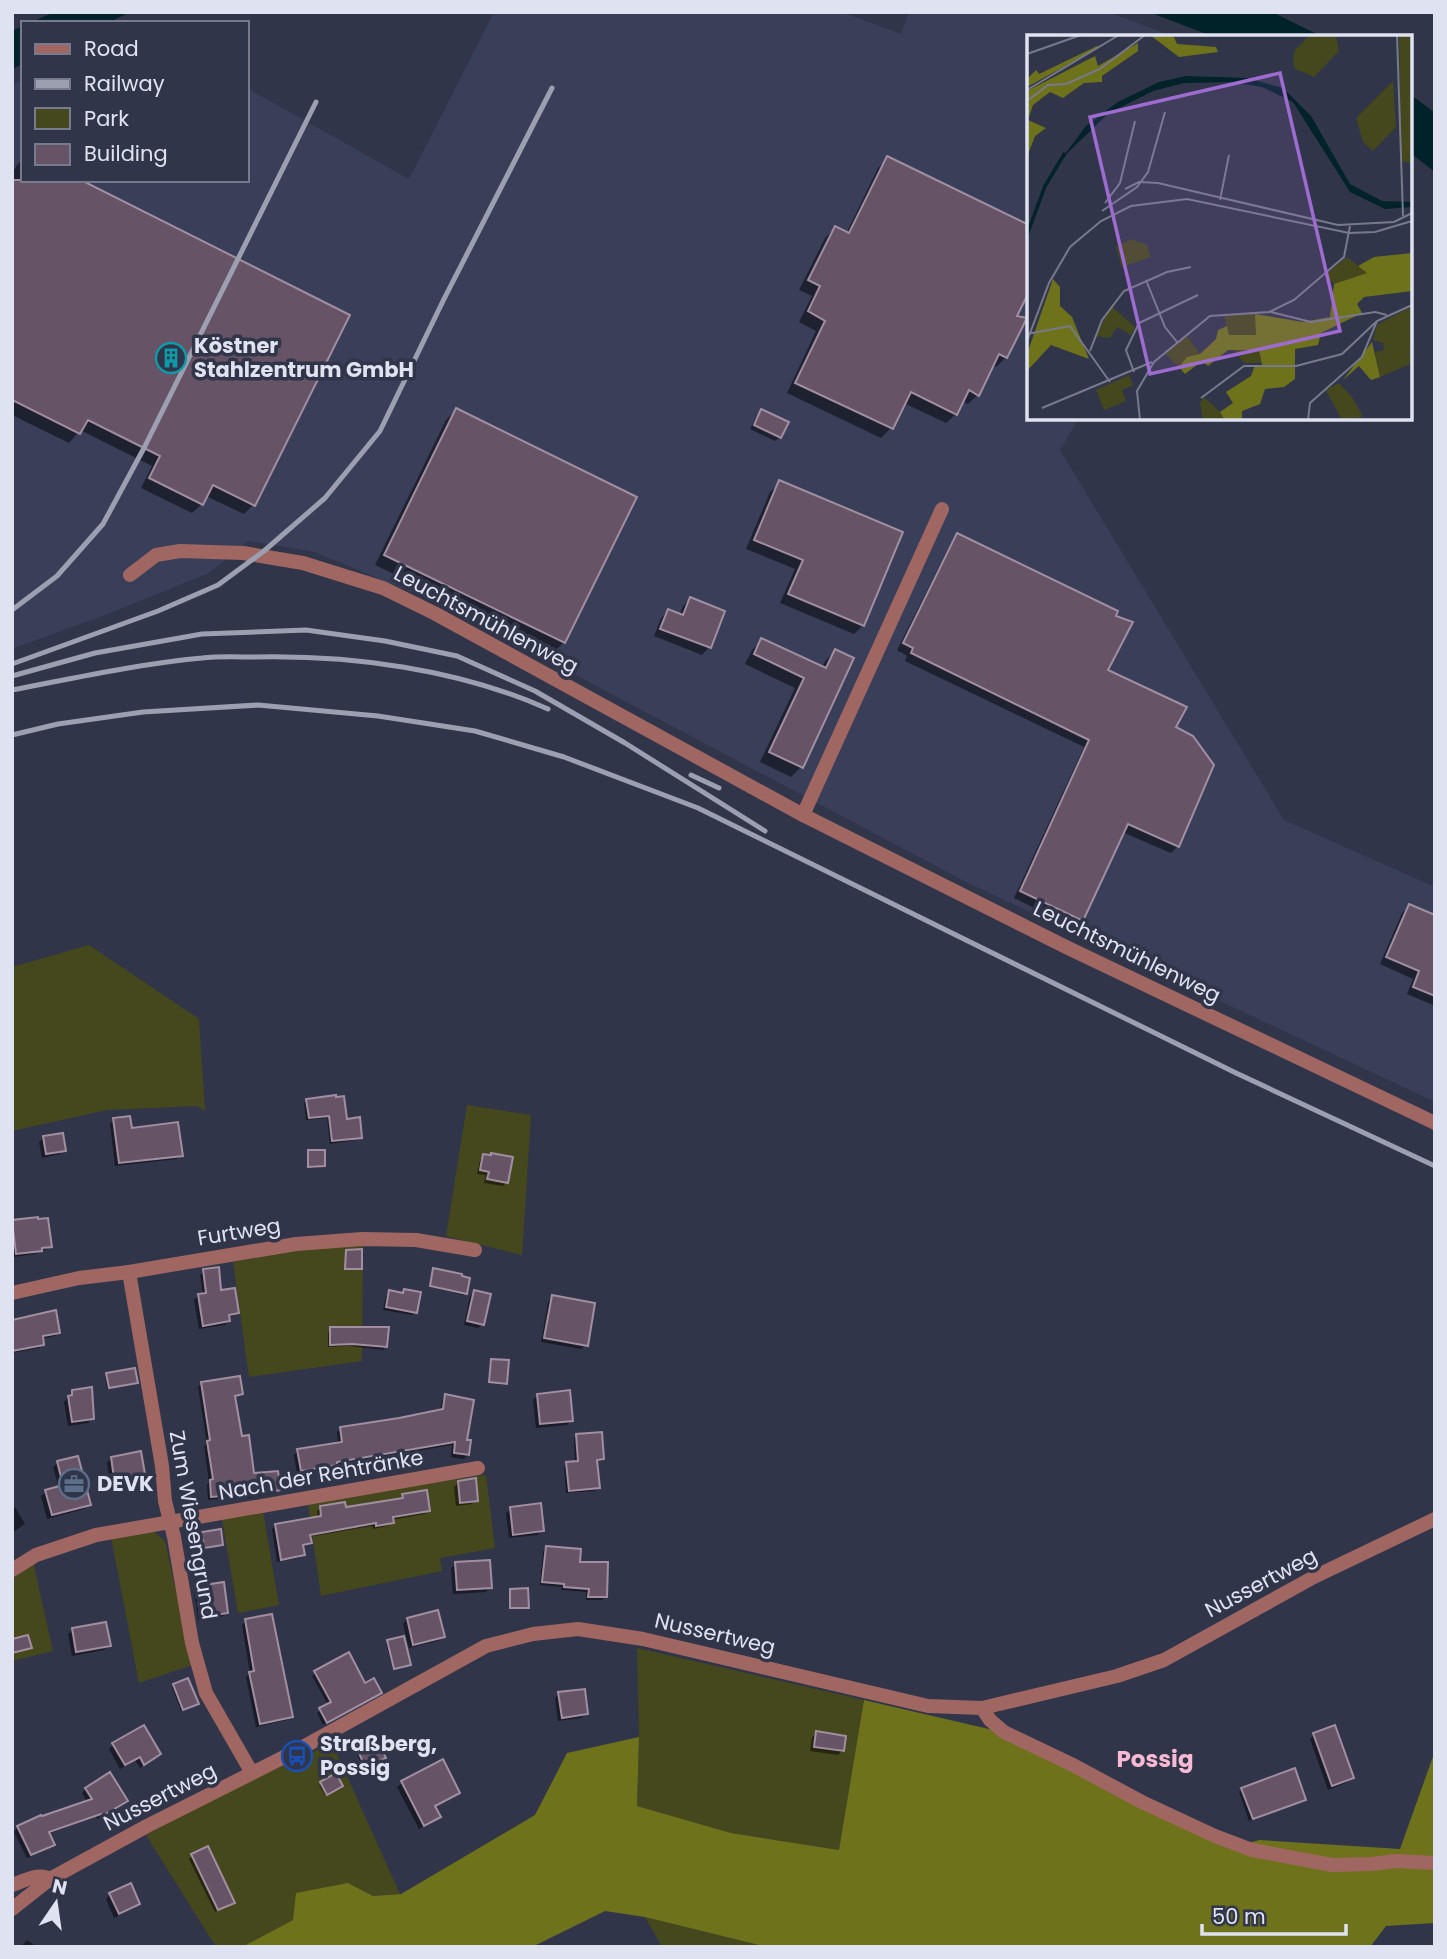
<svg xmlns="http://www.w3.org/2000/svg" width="1447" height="1959" font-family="Poppins,sans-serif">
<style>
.built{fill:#393e59}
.green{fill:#45481c}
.forest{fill:#6e721b}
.water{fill:#002229}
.shadow{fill:#0007}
.building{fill:#665466;stroke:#a28ea1;stroke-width:2}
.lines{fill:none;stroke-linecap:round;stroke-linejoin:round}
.minor{stroke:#a06762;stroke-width:14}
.rail{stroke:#9c9faf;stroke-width:5}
.labels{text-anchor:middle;stroke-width:7;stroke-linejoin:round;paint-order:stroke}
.poi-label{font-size:21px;font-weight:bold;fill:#dfe2f0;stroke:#313549;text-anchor:start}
.street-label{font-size:21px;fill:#dfe2f0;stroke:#313549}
.neighbourhood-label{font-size:23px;font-weight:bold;fill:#fabad3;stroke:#313549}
.inset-river{fill:none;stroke:#002229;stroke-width:3.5}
.inset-road{fill:none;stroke:#777a8c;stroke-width:2}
.view{fill:#9e6cd0;fill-opacity:0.15;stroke:#9e6cd0;stroke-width:3.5}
.inset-edge{fill:none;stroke:#dfe2f0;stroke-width:3.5}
</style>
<rect width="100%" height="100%" fill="#313549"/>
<polygon class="built" points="494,12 842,12 901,34 909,12 1109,12 1174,37 1029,37 1029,418 1079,418 1060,450 1284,820 1435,887 1435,1102 968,883 447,607 315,552 248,541 209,573 105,615 12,649 12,85 23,80 23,180 247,180 247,88 409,179"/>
<g class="green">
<polygon points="89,945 199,1019 205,1111 197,1106 107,1110 12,1131 12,967"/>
<polygon points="467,1105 531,1115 522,1255 446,1236"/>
<polygon points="363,1246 362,1361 249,1377 233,1262 313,1248"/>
<polygon points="486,1475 495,1548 440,1558 442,1571 321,1596 308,1505 404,1487"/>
<polygon points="263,1512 279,1605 238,1613 222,1519"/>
<polygon points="153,1531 165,1541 192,1665 139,1683 111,1537"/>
<polygon points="33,1562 53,1651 12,1661 12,1579"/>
<polygon points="637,1648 864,1700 839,1850 731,1833 637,1806 639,1737"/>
<polygon points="332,1743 400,1894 373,1896 348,1883 293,1920 242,1947 216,1947 146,1835 217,1796"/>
<polygon points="645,1917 767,1947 662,1947"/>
</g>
<polygon class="forest" points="864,1700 993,1730 1234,1846 1260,1840 1400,1849 1435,1751 1435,1923 1386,1926 1370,1947 767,1947 645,1917 605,1911 532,1947 242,1947 293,1920 296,1893 348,1883 373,1896 401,1894 535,1815 567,1753 639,1737 637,1806 731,1833 839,1850"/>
<g class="water">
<polygon points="54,12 130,12 108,23 30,23"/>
<polygon points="1149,12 1272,12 1323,37 1214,37"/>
<polygon points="23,26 23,64 12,69 12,31"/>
<polygon points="1410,94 1435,113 1435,172 1410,153"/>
</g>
<g class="shadow">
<polygon points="888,158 1015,317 1006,357 996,367 992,365 978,395 968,404 962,401 956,414 946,423 904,403 891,428 881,438 787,393 816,331 799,322 812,296 799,290 825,238 835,228 846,234 878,168"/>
<polygon points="23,159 23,180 253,505 244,514 206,496 202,504 192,513 141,488 152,466 80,430 69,443 12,415 12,174 17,165"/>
<polygon points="456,410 635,498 564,642 554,652 375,565 446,420"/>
<polygon points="761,411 780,437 775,441 750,429 757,415"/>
<polygon points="780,483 863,625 854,634 780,603 795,569 746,549 770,492"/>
<polygon points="958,535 1106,671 1174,727 1178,846 1171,853 1122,832 1082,920 1075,928 1014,898 1084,747 905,661 907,656 897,650 951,543"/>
<polygon points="690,599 723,612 709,647 702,655 654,636 661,618 668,611 679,616 683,606"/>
<polygon points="762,640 822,668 825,661 835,651 801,767 791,777 760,762 795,688 745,664 752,650"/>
<polygon points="1410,906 1435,916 1435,1006 1407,994 1413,979 1380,964 1402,913"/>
<polygon points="307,1100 345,1121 360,1137 357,1140 330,1144 327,1118 306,1120 304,1103"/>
<polygon points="113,1120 130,1130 181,1155 177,1159 115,1166 110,1124"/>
<polygon points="44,1138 64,1150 60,1154 42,1158 39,1142"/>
<polygon points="309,1152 323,1166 322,1167 307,1168 307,1154"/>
<polygon points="484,1156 507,1182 503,1186 484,1183 486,1175 477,1174 480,1160"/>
<polygon points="37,1221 50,1246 46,1250 40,1251 36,1254 13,1257 12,1222"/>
<polygon points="434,1270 465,1293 463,1295 429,1287"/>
<polygon points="204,1271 237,1312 233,1316 228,1317 228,1321 225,1325 199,1329 194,1300 198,1296 203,1295 200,1275"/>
<polygon points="404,1291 416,1312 412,1315 383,1310 386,1296 390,1292 400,1294"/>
<polygon points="475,1292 483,1324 478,1328 464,1325 470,1296"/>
<polygon points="552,1297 586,1345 581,1349 541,1342 548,1302"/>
<polygon points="12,1322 59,1332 55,1336 41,1339 43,1344 39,1348 12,1353"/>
<polygon points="331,1329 386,1346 383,1350 348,1346 328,1347 328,1332"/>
<polygon points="492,1360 505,1383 504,1385 488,1383 490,1362"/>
<polygon points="107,1375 136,1382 107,1389 105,1377"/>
<polygon points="202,1383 241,1394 234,1398 240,1438 252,1475 279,1489 276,1493 246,1499 245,1497 208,1500 207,1485 209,1482 204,1446 207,1444 198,1387"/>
<polygon points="72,1391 92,1418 88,1423 68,1426 64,1402"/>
<polygon points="538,1395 571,1420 567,1425 536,1428 533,1400"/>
<polygon points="446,1396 468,1455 464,1459 451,1457 452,1445 335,1465 331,1468 297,1474 294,1455 298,1451 338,1444 337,1432 341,1428 440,1411 442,1400"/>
<polygon points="577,1435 602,1458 596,1462 598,1488 595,1491 566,1493 564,1467 567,1464 575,1463 574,1438"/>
<polygon points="111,1458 144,1479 140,1484 111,1488 107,1463"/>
<polygon points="58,1463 89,1504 84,1509 47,1519 41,1496 46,1492 59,1488 53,1467"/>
<polygon points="458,1483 477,1500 472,1504 456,1506 454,1487"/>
<polygon points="403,1496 428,1510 425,1514 391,1520 392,1522 388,1526 373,1529 372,1526 309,1537 310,1543 306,1546 302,1547 303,1554 299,1558 277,1562 272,1529 275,1526 318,1518 317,1511 321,1508 345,1509 399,1500"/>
<polygon points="15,1507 25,1524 12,1533 12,1509"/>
<polygon points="511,1509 542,1530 538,1535 509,1538 506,1513"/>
<polygon points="203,1534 221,1545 203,1549 201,1535"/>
<polygon points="546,1548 578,1564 606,1597 602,1600 586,1600 586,1592 561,1590 562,1587 540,1585 543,1551"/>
<polygon points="456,1564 490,1587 486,1592 453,1594 451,1568"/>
<polygon points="198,1588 227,1612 222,1617 198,1620 194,1592"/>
<polygon points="510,1591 527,1607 525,1609 509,1609 509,1592"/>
<polygon points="407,1619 443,1637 438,1641 409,1648 403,1624"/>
<polygon points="246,1621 291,1716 287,1720 256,1727 246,1677 250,1673 242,1625"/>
<polygon points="73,1630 109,1645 104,1650 72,1656 68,1634"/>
<polygon points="388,1642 409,1664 408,1666 393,1670 386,1644"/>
<polygon points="316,1672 376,1696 323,1725 317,1713 328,1705 312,1676"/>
<polygon points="174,1685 195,1705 181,1711 172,1687"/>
<polygon points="559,1694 586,1714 581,1718 558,1721 555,1698"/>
<polygon points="817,1733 842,1751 838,1755 810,1751 812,1737"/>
<polygon points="1314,1735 1352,1778 1348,1782 1328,1790 1310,1739"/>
<polygon points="374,1737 382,1759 363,1768 354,1747"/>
<polygon points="113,1745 159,1754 140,1768 135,1760 120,1769 109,1749"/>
<polygon points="442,1762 458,1792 454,1797 434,1807 439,1817 434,1821 419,1829 397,1787 402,1783"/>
<polygon points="335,1775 340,1787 325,1795 319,1785"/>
<polygon points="86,1789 125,1801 98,1819 96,1817 48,1834 53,1844 49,1848 27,1858 14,1832 18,1827 88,1803 82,1793"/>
<polygon points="1242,1789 1304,1799 1301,1802 1249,1821 1239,1792"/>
<polygon points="192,1856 233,1902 229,1906 215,1912 189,1859"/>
<polygon points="110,1894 138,1904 134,1908 114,1918 106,1899"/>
<polygon points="27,1940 37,1947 21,1947"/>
</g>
<g class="building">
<polygon points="887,156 1029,225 1029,292 1017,316 1027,318 1007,358 999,354 979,396 969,390 957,415 911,392 893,429 795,383 825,321 808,311 820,286 808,280 835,226 849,233"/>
<polygon points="12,180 81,180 350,315 255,506 213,485 203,505 149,478 160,456 88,420 80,434 12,400"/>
<polygon points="456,408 637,497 565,643 384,555"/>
<polygon points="761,409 789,422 781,438 754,425"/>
<polygon points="779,480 903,532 864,626 788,594 803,560 754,540"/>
<polygon points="957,533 1118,611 1116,616 1133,622 1108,670 1187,707 1176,727 1193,736 1214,765 1179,847 1128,824 1083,921 1020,891 1089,740 911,653 913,648 903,643"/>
<polygon points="690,597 725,611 711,648 660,629 668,609 683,615"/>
<polygon points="761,638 826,668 835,649 854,658 803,768 769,752 804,678 754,654"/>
<polygon points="1409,904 1435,915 1435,996 1413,987 1419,971 1386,957"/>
<polygon points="336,1095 336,1097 344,1096 347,1119 360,1117 362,1138 332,1141 329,1116 309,1118 306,1099"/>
<polygon points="130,1116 132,1128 178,1122 183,1156 119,1163 113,1118"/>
<polygon points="63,1133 66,1151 46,1154 43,1136"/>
<polygon points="308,1150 325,1150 325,1166 308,1167"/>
<polygon points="491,1153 513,1157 508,1183 487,1179 489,1172 480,1170 483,1154 491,1155"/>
<polygon points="38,1217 38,1219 48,1218 52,1247 42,1248 42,1251 16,1254 12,1220"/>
<polygon points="362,1249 362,1269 345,1269 346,1250"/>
<polygon points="219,1267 221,1290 235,1288 239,1313 229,1315 230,1321 203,1326 198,1294 206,1293 203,1269"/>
<polygon points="433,1268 462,1274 462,1276 470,1278 467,1294 430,1286"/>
<polygon points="404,1289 421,1292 417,1313 386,1307 389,1290 403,1293"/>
<polygon points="474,1290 491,1294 484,1325 467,1321"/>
<polygon points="552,1295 595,1303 588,1346 544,1338"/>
<polygon points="56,1310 60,1333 43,1336 44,1345 12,1351 12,1320"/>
<polygon points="330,1327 389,1327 387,1347 352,1344 330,1345"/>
<polygon points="491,1359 509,1360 507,1384 489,1382"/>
<polygon points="135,1368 138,1383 109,1388 106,1373"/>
<polygon points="240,1376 243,1394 235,1396 242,1436 249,1435 254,1473 278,1471 281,1490 249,1496 249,1494 211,1497 210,1480 213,1479 207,1441 210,1440 201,1382"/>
<polygon points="92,1387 94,1419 72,1422 68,1396 72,1395 72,1390"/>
<polygon points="570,1390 573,1421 540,1424 537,1394"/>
<polygon points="445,1394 474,1400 467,1440 471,1440 469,1455 454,1453 455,1442 337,1462 337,1465 301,1471 297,1449 342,1442 340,1427 399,1418 443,1409"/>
<polygon points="602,1432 604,1459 597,1460 600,1488 569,1491 566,1462 578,1461 576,1434"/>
<polygon points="141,1451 146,1480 115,1485 111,1457"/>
<polygon points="78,1456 91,1505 52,1515 45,1490 63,1485 57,1461"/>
<polygon points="476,1478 478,1501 460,1503 458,1481"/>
<polygon points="427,1490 430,1511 393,1517 394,1523 376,1526 376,1523 310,1535 312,1543 303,1545 305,1555 281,1560 275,1524 321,1516 320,1506 345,1502 346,1507 403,1498 402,1494"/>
<polygon points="541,1503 544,1531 513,1535 510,1507"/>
<polygon points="221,1529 223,1545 204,1548 202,1532"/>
<polygon points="546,1546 581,1549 580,1562 608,1562 607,1597 588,1597 589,1589 564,1587 564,1584 542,1582"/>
<polygon points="490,1560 492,1588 457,1590 455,1562"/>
<polygon points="224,1582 228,1613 202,1617 197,1586"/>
<polygon points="528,1588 529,1608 510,1608 510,1589"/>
<polygon points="438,1610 445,1637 413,1645 407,1618"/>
<polygon points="272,1614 293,1717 260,1724 249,1672 254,1671 245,1619"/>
<polygon points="106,1622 111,1646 76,1652 72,1628"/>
<polygon points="28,1635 32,1648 12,1653 12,1639"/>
<polygon points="404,1636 411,1665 394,1669 387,1640"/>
<polygon points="349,1652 365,1683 374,1678 382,1693 327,1723 319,1708 331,1702 314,1671"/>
<polygon points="188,1678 199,1704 183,1710 173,1684"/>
<polygon points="585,1689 588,1714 562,1718 558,1692"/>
<polygon points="144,1725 161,1754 144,1765 140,1757 125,1765 112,1743"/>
<polygon points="1335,1725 1354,1778 1332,1786 1313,1733"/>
<polygon points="816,1731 846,1736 844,1751 814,1747"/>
<polygon points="375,1735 386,1758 365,1767 355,1744"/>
<polygon points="443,1759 460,1793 435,1806 441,1817 424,1826 401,1781"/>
<polygon points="1295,1768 1306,1800 1253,1819 1241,1788"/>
<polygon points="110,1772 128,1801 102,1816 101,1814 49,1832 55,1845 31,1855 17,1826 41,1815 42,1816 92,1799 85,1788"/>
<polygon points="336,1773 343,1786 327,1795 320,1782"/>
<polygon points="208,1846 235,1903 218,1910 191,1854"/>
<polygon points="131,1883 140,1904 119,1914 109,1893"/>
</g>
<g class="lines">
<g class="minor">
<polyline points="130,575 156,555 180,551 243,553 303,563 383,588 434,613 803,815 1066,947 1435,1123"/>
<polyline points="803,815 942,509"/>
<polyline points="129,1272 162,1466 165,1501 174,1537 192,1643 206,1693 252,1773"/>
<polyline points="12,1293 79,1278 129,1272 296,1244 362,1239 416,1240 475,1250"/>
<polyline points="12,1570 36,1555 96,1535 478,1468"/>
<polyline points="982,1708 990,1720 1004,1732 1071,1764 1142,1802 1215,1836 1252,1850 1332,1865 1371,1864 1396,1861 1435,1863"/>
<path d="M 12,1885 C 24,1881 39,1872 50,1879"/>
<polyline points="12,1909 50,1879 147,1826 294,1752 486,1646 533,1634 578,1629 643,1639 928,1706 982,1708 1117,1676 1164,1660 1314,1577 1435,1519"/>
</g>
<g class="rail">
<polyline points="12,610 57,576 103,524 144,448 316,102"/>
<polyline points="12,664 158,611 218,585 264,551 325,498 380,431 444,299 552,88"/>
<polyline points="12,676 95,653 202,634 306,630 385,641 457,656 535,691 625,743 765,831"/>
<path d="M 12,690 C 75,678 138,664 202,658 C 219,656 238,657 255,657 C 352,655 458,669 548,709"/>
<polyline points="12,735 58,724 143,712 258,705 378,716 475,731 564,757 698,808 1236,1073 1435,1166"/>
<polyline points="691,775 719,788"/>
</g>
</g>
<defs>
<g id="building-ring" transform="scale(1.575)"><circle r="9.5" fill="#313549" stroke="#0f9aa8" stroke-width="1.5"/><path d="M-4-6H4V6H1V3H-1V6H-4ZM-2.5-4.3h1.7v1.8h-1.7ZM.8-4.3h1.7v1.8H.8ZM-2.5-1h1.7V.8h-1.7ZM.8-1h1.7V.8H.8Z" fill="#0f9aa8"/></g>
<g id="office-ring" transform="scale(1.575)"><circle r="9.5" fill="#313549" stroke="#5c6f8a" stroke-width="1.5"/><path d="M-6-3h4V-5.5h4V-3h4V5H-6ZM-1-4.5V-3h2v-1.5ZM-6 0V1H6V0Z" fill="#5c6f8a"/></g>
<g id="bus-ring" transform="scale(1.575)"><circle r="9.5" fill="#313549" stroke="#1a4fb4" stroke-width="1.5"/><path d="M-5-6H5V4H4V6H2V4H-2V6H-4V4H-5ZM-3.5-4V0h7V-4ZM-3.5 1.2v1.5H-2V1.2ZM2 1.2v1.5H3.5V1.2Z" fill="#1a4fb4"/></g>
</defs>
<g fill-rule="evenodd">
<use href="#building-ring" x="171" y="358"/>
<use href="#office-ring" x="74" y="1484"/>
<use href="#bus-ring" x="297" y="1756"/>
</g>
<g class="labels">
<g class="poi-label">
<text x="194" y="353">Köstner<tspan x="194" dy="24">Stahlzentrum GmbH</tspan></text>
<text x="97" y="1491">DEVK</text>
<text x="320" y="1751">Straßberg,<tspan x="320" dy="24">Possig</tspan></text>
</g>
<g class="street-label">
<text transform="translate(486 620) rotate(28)" y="7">Leuchtsmühlenweg</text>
<text transform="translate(1127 952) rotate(26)" y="7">Leuchtsmühlenweg</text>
<text transform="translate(239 1232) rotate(-9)" y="7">Furtweg</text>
<text transform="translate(321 1475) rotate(-10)" y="7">Nach der Rehtränke</text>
<text transform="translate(193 1525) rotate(80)" y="7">Zum Wiesengrund</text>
<text transform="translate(1261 1583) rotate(-28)" y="7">Nussertweg</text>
<text transform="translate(715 1634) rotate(13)" y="7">Nussertweg</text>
<text transform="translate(160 1797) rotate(-27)" y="7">Nussertweg</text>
</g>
<g class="neighbourhood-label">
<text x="1155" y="1767">Possig</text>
</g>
</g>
<g transform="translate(1027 35)">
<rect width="385" height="385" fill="#313549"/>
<path d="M 283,0 L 309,0 L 312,16 L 287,42 L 268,34 L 266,26 L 268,15 ZM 372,0 L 385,0 L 385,128 L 374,126 ZM 366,46 L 369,92 L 346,116 L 336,107 L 329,83 ZM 104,204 L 120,210 L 124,222 L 95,232 L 89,212 ZM 320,222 L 341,238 L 307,249 L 298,240 ZM 84,271 L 108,292 L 104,300 L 90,292 L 83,303 L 69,301 ZM 385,271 L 383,329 L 353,342 L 348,317 L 357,315 L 356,308 L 346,305 L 350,290 ZM 197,279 L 228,279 L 230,300 L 202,300 ZM 160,301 L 173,319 L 152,332 L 138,319 ZM 206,314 L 232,315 L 234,328 L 217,328 ZM 102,340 L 106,350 L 95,355 L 99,366 L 77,375 L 69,355 ZM 312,348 L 325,362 L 336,382 L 315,385 L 299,355 ZM 177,362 L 193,377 L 197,385 L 176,385 L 173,368 Z" fill="#45481c"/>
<path d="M 123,0 L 146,0 L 150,9 L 189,12 L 191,17 L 152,22 ZM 111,8 L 111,16 L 75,41 L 75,47 L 57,48 L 36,63 L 23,57 L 6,70 L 1,85 L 19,93 L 8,101 L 0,122 L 0,56 L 68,21 L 71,31 L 36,51 ZM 70,11 L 75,11 L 0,52 L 0,44 L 9,35 L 12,39 ZM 385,218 L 385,256 L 337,262 L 330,269 L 335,278 L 294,298 L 291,310 L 268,314 L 268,344 L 257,352 L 238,354 L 233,369 L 215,376 L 215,385 L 197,384 L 193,377 L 206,368 L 199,357 L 224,341 L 228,330 L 235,330 L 232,315 L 201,315 L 181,331 L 175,326 L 158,339 L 152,332 L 160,322 L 173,319 L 189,304 L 191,295 L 200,291 L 202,300 L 229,300 L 228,279 L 276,287 L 303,282 L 307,249 L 340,238 L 331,231 L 347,222 ZM 26,244 L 33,252 L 33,271 L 45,282 L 62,324 L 24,310 L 0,336 L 0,319 ZM 345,307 L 353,342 L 344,345 L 332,331 L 316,345 Z" fill="#6e721b"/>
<path d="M 159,41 L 220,43 L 256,53 L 284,81 L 323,149 L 355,166 L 385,167 L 385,172 L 358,174 L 323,157 L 266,67 L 235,52 L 204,47 L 157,48 L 126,56 L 82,78 L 35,123 L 59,91 L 91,67 L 132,47 Z" fill="#002229"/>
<path class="inset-river" d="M 0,200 L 18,151 L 38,118"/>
<path class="inset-road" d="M 370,0 L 376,181M 0,19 L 54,0M 0,55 L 92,0M 0,66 L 21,50 L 39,49 L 73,34 L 118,0M 98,154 L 112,147 L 131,148 L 311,190 L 367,187 L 385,178M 193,165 L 202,120M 78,168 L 93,148 L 108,86M 75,176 L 110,152 L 121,137 L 138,77M 119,245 L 138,292 L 150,307M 244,277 L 284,287 L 348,277 L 360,280M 0,299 L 43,291 L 83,347M 0,306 L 22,248 L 43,212 L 74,186 L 104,171 L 160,164 L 322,198 L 348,197 L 385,186M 63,316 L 75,285 L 97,256 L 140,237 L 164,232M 107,337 L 99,315 L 112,288 L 171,260M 174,363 L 217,331 L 269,331 L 315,319 L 350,286M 15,373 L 125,327M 113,385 L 110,356 L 127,327 L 183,281 L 242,277 L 267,265 L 317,222 L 323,191M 281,385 L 283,368 L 335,322 L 350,286 L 385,270"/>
<path class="view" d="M 253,38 L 313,296 L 123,339 L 63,82 Z"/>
<rect width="385" height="385" class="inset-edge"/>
</g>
<rect width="1447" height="1959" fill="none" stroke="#dfe2f0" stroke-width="28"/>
<rect x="21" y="21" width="228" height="161" fill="#313549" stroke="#777a8c" stroke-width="2"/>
<rect x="35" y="44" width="35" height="10" fill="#a06762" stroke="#777a8c" stroke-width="2"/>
<text x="84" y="56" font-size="21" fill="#dfe2f0">Road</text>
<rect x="35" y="79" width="35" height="10" fill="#9c9faf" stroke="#777a8c" stroke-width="2"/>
<text x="84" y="91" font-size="21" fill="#dfe2f0">Railway</text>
<rect x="35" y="108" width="35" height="21" fill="#45481c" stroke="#777a8c" stroke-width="2"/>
<text x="84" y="126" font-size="21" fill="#dfe2f0">Park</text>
<rect x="35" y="144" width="35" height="21" fill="#665466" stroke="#777a8c" stroke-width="2"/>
<text x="84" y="161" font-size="21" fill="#dfe2f0">Building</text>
<g transform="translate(56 1903) rotate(13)" stroke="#313549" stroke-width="5" paint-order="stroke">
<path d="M0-5L12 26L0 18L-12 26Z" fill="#dfe2f0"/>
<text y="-10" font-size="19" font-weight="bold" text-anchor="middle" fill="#dfe2f0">N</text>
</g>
<path d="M1202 1924v10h144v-10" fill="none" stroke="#dfe2f0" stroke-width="3.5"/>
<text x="1212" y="1924" font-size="21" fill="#dfe2f0" stroke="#313549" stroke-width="5" paint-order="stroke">50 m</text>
</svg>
